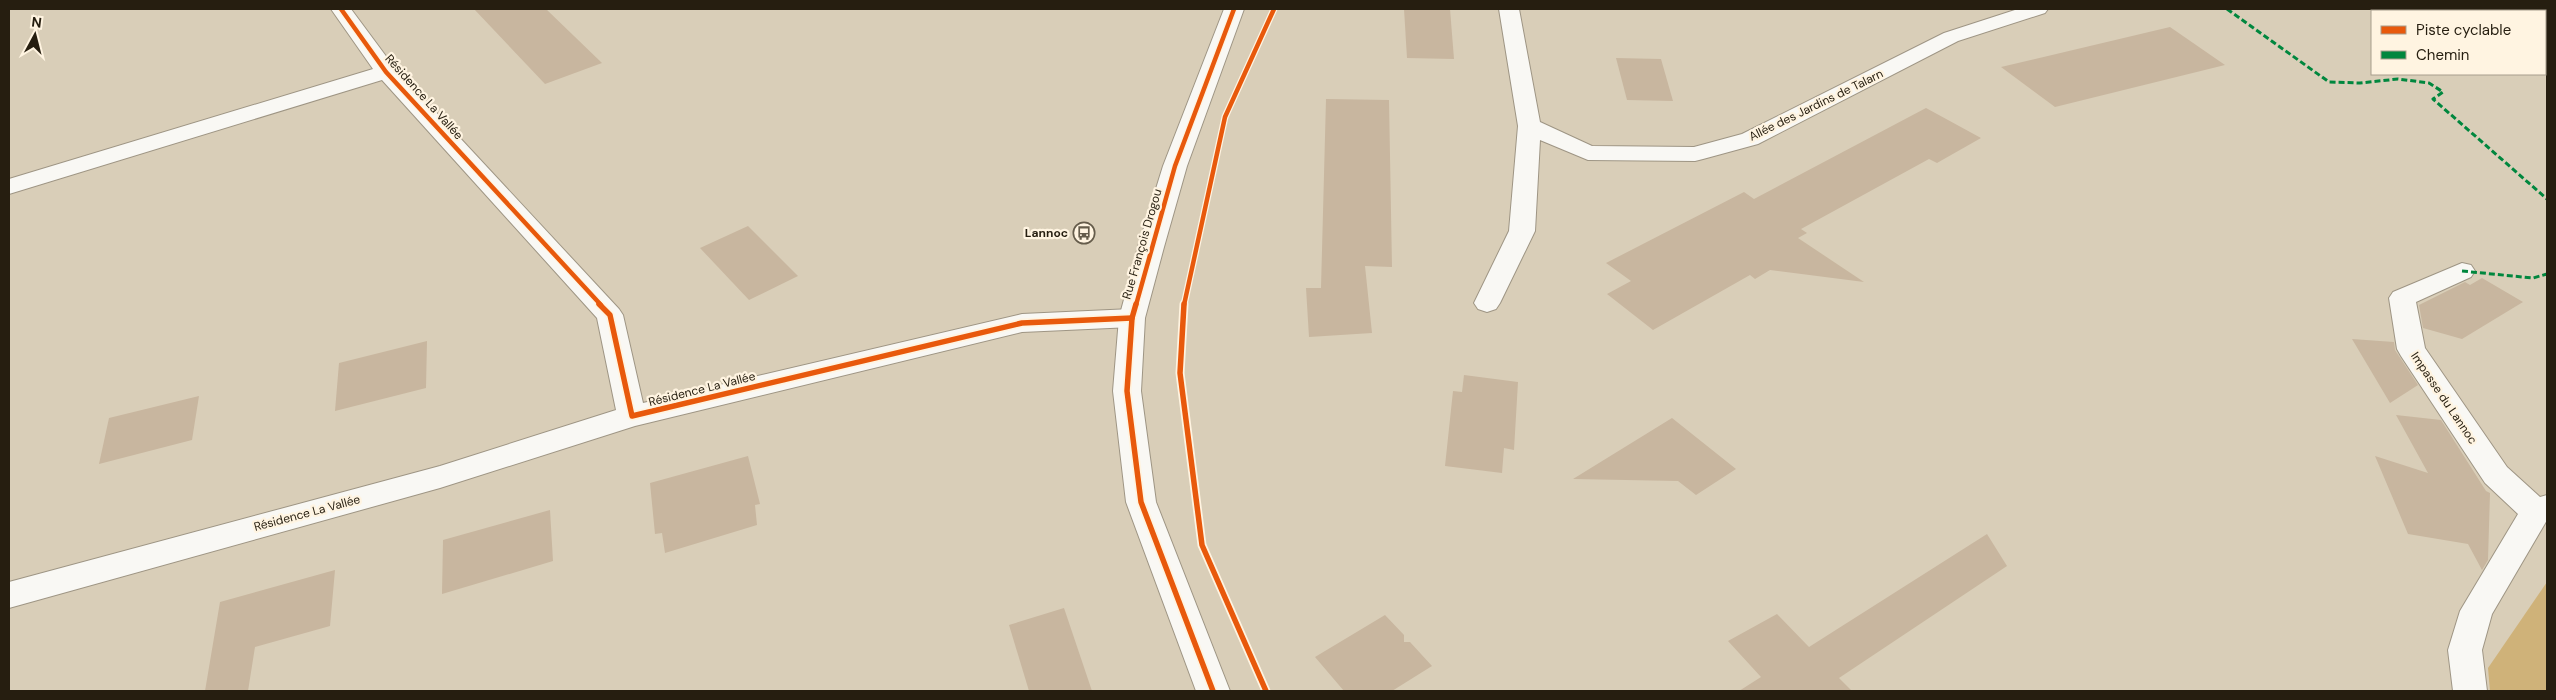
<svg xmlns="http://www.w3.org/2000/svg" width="2556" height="700" font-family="'DM Sans',sans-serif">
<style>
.green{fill:#cfb279}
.building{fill:#c8b69f}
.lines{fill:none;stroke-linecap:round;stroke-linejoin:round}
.minor-casing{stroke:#9e9584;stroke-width:2}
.tertiary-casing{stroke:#9e9584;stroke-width:2}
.minor{fill:#f9f8f4;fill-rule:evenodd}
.tertiary{fill:#f9f8f4;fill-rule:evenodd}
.quiet{stroke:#00873e;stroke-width:3;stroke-dasharray:6 3;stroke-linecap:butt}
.cycleway-far1-casing{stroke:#fff4e1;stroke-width:7}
.cycleway-casing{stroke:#fff4e1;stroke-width:9}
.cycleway-far1{stroke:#e8590c;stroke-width:4.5}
.cycleway{stroke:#e8590c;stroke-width:5.5}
.labels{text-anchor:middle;stroke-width:4.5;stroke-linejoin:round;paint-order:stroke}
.street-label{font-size:12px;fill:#261e10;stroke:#fff4e1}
.poi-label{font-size:12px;font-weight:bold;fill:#261e10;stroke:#fff4e1;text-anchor:end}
</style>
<rect width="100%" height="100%" fill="#d9ceb8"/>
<polygon class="green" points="2547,582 2547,691 2490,691 2488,668"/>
<g class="building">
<polygon points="474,9 546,9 602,63 545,84"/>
<polygon points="1404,9 1450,9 1454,59 1407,58"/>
<polygon points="2170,27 2225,65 2055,107 2001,67"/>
<polygon points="1616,58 1661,59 1673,101 1627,100"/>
<polygon points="1326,99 1389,100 1392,267 1365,266 1372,333 1309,337 1306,288 1321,288"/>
<polygon points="1926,108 1981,138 1937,163 1929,159 1801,229 1807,233 1798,238 1864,282 1770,270 1755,279 1750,275 1653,330 1607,294 1631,281 1606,263 1744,192 1754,199"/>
<polygon points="748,226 798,276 749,300 700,248"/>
<polygon points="2482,278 2523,302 2462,339 2423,328 2419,305 2465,282 2470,285"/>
<polygon points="2352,339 2394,342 2395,350 2418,385 2390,403"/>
<polygon points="427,341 426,388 335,411 339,363"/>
<polygon points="1464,375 1518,382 1514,450 1504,448 1502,473 1445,466 1453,391 1462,392"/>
<polygon points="199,396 192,440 99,464 109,418"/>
<polygon points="2396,415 2441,420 2486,491 2490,493 2488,560 2482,570 2468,544 2408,534 2375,456 2428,473"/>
<polygon points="1672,418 1736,469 1696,495 1678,481 1573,479"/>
<polygon points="748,456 760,504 755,505 757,525 665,553 662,533 655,534 650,483"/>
<polygon points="550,510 553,561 442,594 443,540"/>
<polygon points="1987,534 2007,566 1839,678 1852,691 1739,691 1761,677 1728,641 1777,614 1809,647"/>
<polygon points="335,570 330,626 255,647 248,691 205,691 220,602"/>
<polygon points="1064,608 1092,691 1029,691 1009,625"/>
<polygon points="1385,615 1404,635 1404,642 1410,642 1432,666 1392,691 1344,691 1315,657"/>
</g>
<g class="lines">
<g class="minor-casing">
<g id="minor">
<polygon points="331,9 351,9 394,67 619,309 623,315 643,403 1022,314 1132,309 1141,312 1145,318 1141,324 1132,327 1022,332 635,426 440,488 9,608 9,582 440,466 616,410 597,318 382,80 9,194 9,179 373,69"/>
<polygon points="1499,9 1519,9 1540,122 1592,146 1694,147 1742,134 1944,33 2018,9 2048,9 2045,13 1958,41 1758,144 1703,159 1695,161 1588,160 1540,140 1535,231 1500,303 1496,309 1487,312 1478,309 1474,303 1509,231 1518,126"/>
<polygon points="2462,263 2471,265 2475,271 2471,277 2416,302 2425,348 2507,467 2540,497 2547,495 2547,520 2492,614 2482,650 2487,691 2453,691 2448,650 2460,611 2518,514 2485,483 2401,356 2397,349 2389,298 2393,292"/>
</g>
</g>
<g class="tertiary-casing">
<polygon id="tertiary" points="1224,9 1244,9 1187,166 1164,247 1145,318 1141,391 1156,502 1230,691 1196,691 1126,502 1113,391 1119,318 1138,247 1163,166"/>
</g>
<use href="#minor" class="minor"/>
<use href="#tertiary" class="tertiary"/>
<g class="quiet">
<polyline points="2227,9 2329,82 2360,83 2398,79 2429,83 2443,92 2433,99 2547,199"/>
<polyline points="2462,271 2533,278 2547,274"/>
</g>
<g class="cycleway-far1-casing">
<g id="cycleway-far1">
<polyline points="341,9 386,72 601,305"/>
<polyline points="1136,305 1175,166 1234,9"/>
<polyline points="1184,305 1225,117 1274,9"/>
</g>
</g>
<g class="cycleway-casing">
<g id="cycleway">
<polyline points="599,304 610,315 632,416 1022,323 1132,318"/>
<polyline points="1136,304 1132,318 1127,391 1141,502 1213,691"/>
<polyline points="1184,304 1180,373 1202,545 1266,691"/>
</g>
</g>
<use href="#cycleway-far1" class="cycleway-far1"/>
<use href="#cycleway" class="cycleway"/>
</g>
<defs>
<g id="bus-ring" transform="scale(1.125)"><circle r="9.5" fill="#fff4e1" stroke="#655c4b" stroke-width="1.5"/><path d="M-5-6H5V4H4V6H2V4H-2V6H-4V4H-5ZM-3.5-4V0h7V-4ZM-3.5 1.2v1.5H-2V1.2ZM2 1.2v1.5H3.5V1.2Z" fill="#655c4b"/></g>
</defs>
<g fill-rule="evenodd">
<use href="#bus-ring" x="1084" y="233"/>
</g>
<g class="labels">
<g class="street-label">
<text transform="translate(424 97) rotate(48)" y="4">Résidence La Vallée</text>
<text transform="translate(1816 105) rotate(-26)" y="4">Allée des Jardins de Talarn</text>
<text transform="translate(1142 244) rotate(-74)" y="4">Rue François Drogou</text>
<text transform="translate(702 389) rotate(-14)" y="4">Résidence La Vallée</text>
<text transform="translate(2444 398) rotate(56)" y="4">Impasse du Lannoc</text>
<text transform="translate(307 513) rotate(-15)" y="4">Résidence La Vallée</text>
</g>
<g class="poi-label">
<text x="1068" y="237">Lannoc</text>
</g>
</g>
<rect width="2556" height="700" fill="none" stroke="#261e10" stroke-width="20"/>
<rect x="2371" y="10" width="175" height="65" fill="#fff4e1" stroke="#a89e8d"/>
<rect x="2381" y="26" width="25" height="8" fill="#e8590c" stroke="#a89e8d"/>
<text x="2416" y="35" font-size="15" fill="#261e10">Piste cyclable</text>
<rect x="2381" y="51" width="25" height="8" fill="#00873e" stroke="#a89e8d"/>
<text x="2416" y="60" font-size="15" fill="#261e10">Chemin</text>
<g transform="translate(35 35) rotate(7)" stroke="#fff4e1" stroke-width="4" paint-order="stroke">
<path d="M0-4L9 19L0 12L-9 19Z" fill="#261e10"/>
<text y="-8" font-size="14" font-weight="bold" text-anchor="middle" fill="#261e10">N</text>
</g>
</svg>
